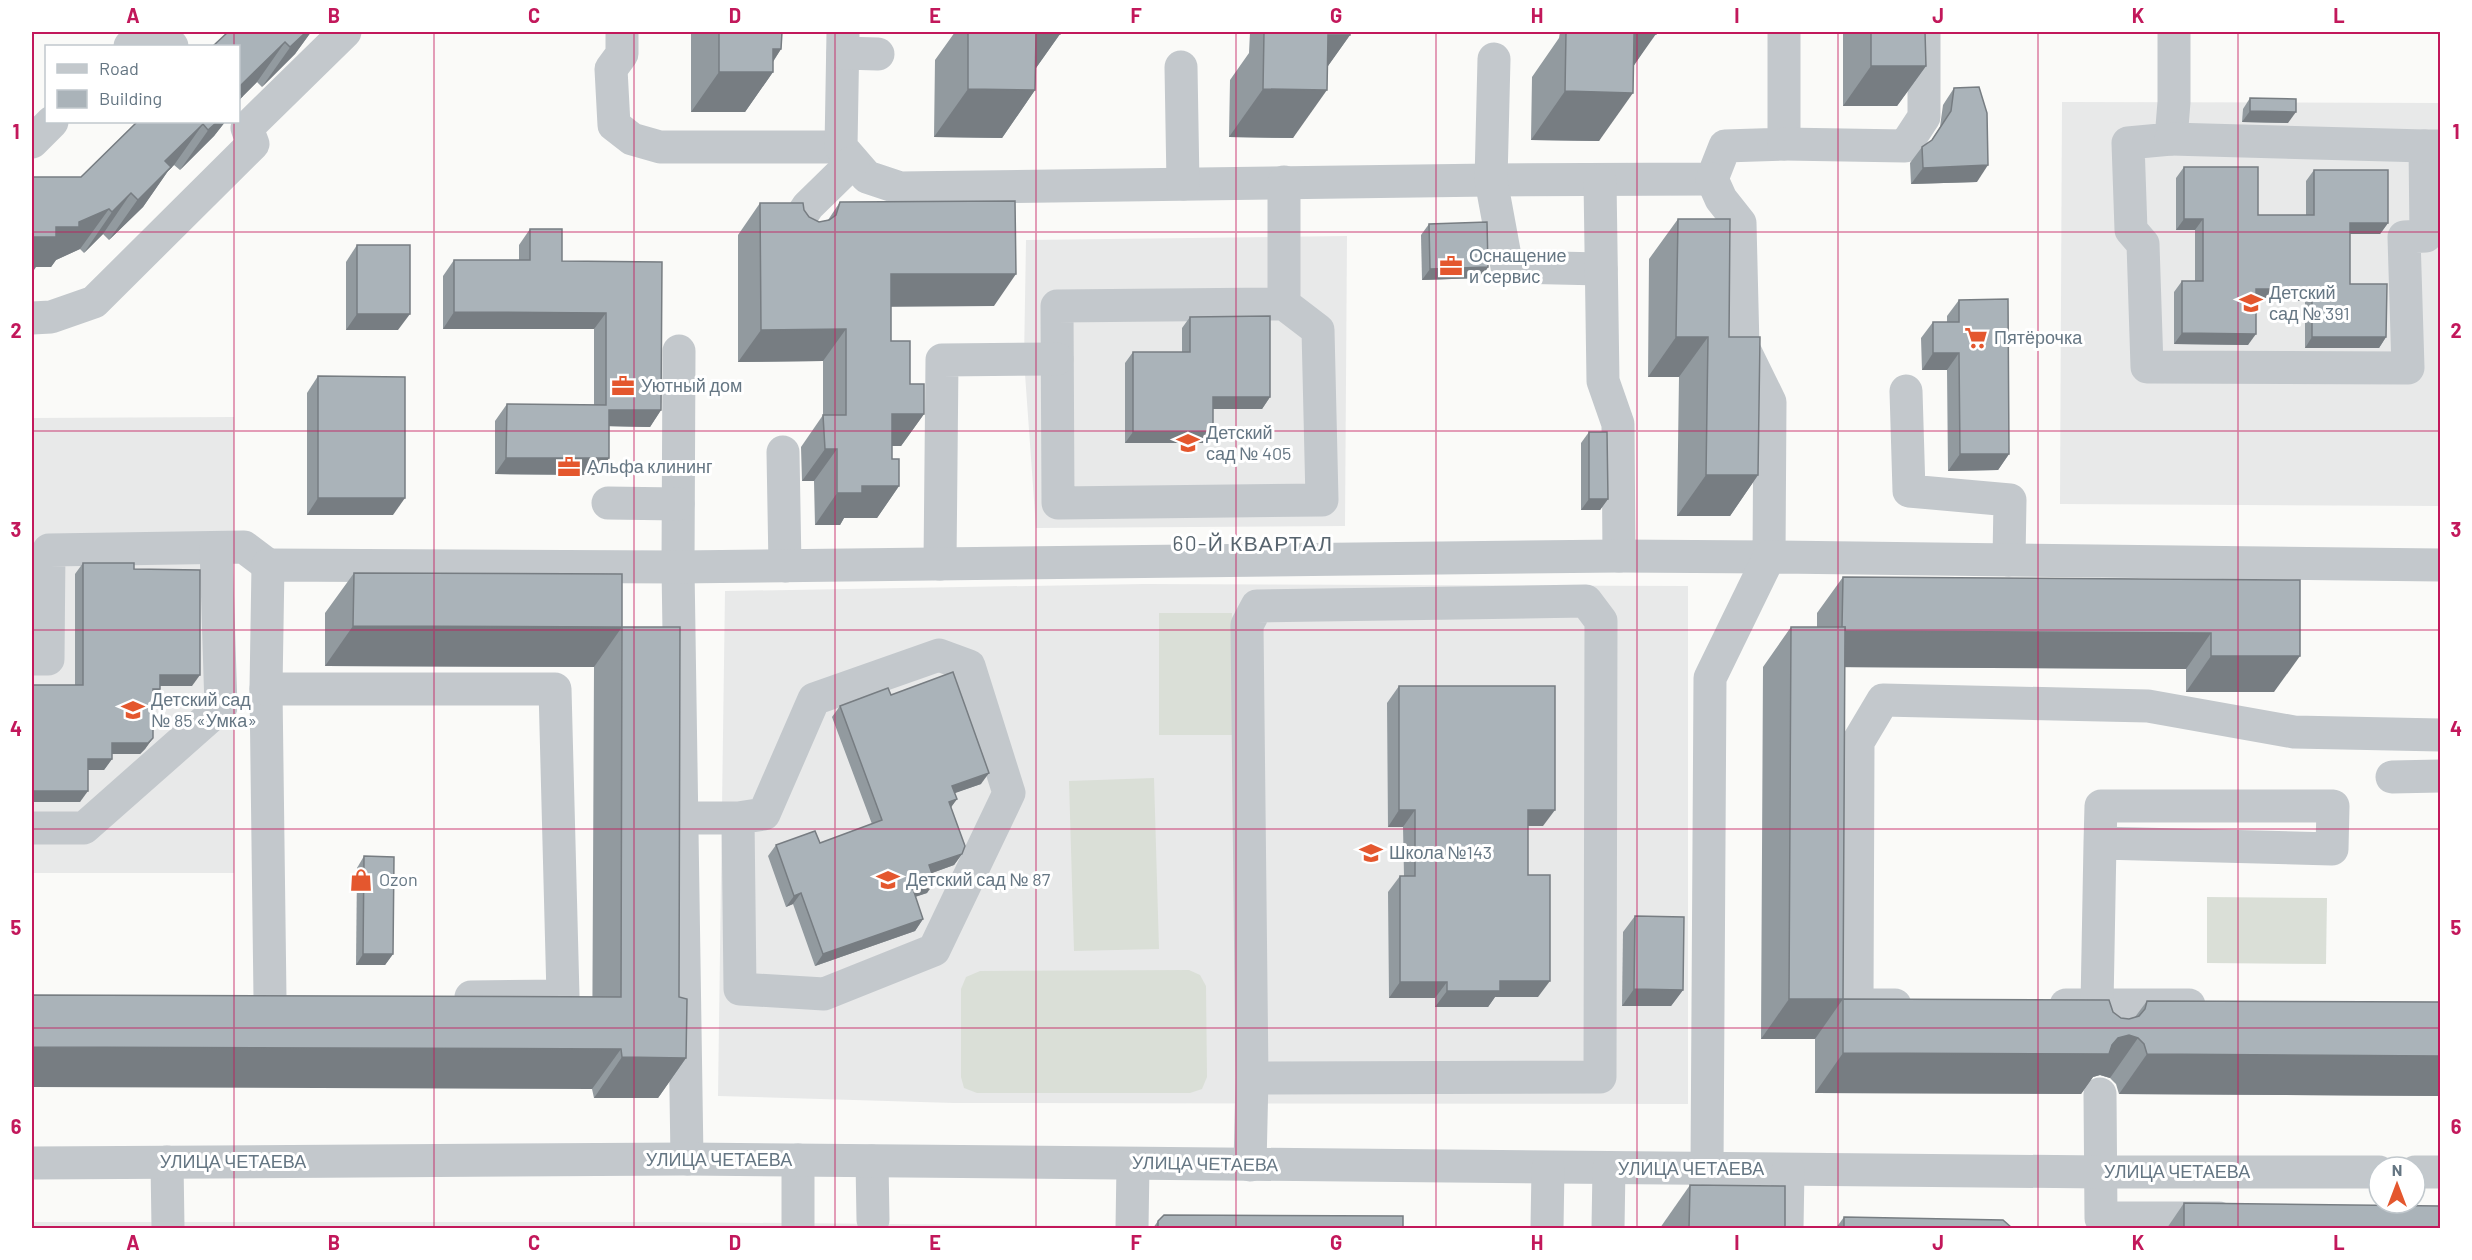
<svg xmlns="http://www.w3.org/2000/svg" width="2472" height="1260" font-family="Barlow,sans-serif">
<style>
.built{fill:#e8e9e9}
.pitch{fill:#dadfd7}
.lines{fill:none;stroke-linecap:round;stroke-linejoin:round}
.minor{stroke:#c3c8cc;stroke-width:33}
.wall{fill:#929a9f}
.shaded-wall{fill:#777d82}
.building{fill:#aab3b9;stroke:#777d82;stroke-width:1.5}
.grid{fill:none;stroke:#c2185b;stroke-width:1.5;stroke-opacity:0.55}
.labels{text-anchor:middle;stroke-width:6;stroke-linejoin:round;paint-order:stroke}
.poi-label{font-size:18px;fill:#657683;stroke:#fff;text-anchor:start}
.street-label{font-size:18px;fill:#657683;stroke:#fff}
.quarter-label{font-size:21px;letter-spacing:1.5px;fill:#57646e;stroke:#fff}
.neatline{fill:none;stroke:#c2185b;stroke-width:2}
.grid-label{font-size:20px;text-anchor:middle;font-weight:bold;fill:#c2185b}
</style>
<rect width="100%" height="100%" fill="#fafaf8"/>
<g class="built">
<polygon points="2062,102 2440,103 2440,506 2060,504"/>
<polygon points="1347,236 1345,526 1036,528 1024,360 1026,240"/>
<polygon points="234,417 234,873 32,873 32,418"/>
<polygon points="1144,584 1688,586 1688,1104 954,1103 718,1096 725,591"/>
<polygon points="32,1222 667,1222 1108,1226 1108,1228 32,1228"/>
</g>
<g class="pitch">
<rect x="1159" y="613" width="73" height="122"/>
<polygon points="1154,778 1159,949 1074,951 1069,781"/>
<polygon points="2207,897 2327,898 2326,964 2207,963"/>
<polygon points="1189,970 1200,975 1206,986 1207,1077 1202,1089 1190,1093 977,1093 964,1088 961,1077 961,989 966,977 980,971"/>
</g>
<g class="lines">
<g class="minor">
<polyline points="157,32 172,46"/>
<polyline points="622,32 622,54 611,69 614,125 632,139 660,147 841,147"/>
<polyline points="843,32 841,147 867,177 900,188 1491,180 1712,179 1725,146 1784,144 1784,32"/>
<polyline points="2174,32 2174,102 2171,139 2128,143 2131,230 2143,244 2147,367 2408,368 2404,237 2426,236 2425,146 2440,146"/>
<polyline points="130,46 145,32"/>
<polyline points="843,53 878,54"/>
<polyline points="1494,59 1491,180 1507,267 1601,269"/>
<polyline points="1181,67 1183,184"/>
<polyline points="2171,139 2425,146"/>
<polyline points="32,142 52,122"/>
<polyline points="1784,144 1905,146 1924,117 1924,32"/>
<polyline points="1600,181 1603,381 1618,424 1619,556"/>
<polyline points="1284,182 1284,304 1057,306 1058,503 1322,500 1318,330 1284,304"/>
<polyline points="799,235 802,215 808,206 853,162"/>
<polyline points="32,318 51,317 94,302 253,144 247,128 345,32"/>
<polyline points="679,351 678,567 687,1159"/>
<polyline points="1906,391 1909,491 2010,500 2009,560"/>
<polyline points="783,452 785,566"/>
<polyline points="608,503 678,504"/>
<polyline points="940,564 942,360 1057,359"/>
<polyline points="32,659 48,659 49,550 244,547 268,565"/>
<polyline points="266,689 270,998"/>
<polyline points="2392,777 2440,776"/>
<polyline points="681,818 738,818 740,989 824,994 934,950 1009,793 969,666 939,655 814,699 764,814 738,818"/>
<polyline points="32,828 84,828 221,707 216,548"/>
<polyline points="471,997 563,996 555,689 266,689 268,565 678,567 1619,556 1769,557 1770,402 1743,347 1740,223 1721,199 1712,179"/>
<polyline points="1895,1005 1857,1005 1858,742 1883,700 2148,706 2294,732 2440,735"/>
<polyline points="2066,1005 2189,1005"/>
<polyline points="2099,1028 2097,1005 2100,843 2332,849 2333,806 2101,806 2100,843"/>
<polyline points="2100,1094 2101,1218 2219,1218"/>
<polyline points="798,1160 798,1228"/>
<polyline points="872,1161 873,1220"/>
<polyline points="167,1162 168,1228"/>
<polyline points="32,1163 687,1159 2101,1172 2379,1172"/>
<polyline points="1250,1165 1252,1078 1600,1077 1601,621 1586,601 1257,606 1247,625 1252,1078"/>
<polyline points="1707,1169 1710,678 1769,557 2440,565"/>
<polyline points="2415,1172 2440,1172"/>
<polyline points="1132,1228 1133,1164"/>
<polyline points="1547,1228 1548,1168"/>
<polyline points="1608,1228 1609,1168"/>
<polyline points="1787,1228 1788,1170"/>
</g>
</g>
<g class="wall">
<polygon points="311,32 295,54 262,87 257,82 242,97 238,46"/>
<polygon points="691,32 782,32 781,49 773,62 773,72 745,112 691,112"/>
<polygon points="955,32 1060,32 1060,34 1036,68 1035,90 1002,138 934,137 935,60"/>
<polygon points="1250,32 1350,32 1350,35 1327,67 1293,138 1229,137 1230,80 1249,53"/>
<polygon points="1560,32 1656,32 1633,67 1599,141 1531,140 1532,77 1559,38"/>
<polygon points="1843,32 1925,32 1926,66 1897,106 1843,106"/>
<polygon points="1954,88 1977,182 1911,184 1910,163 1922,147 1931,141 1940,127 1943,105"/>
<polygon points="2250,98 2288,123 2242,122 2243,109"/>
<polygon points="137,122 225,122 214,136 180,170 174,165 168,171 143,207 109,240 103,234 84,253 80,249 56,260 51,267 36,267 81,177"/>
<polygon points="2184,167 2258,215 2306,215 2306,181 2314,170 2388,223 2380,234 2350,234 2350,284 2386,337 2379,348 2305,348 2305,301 2256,301 2248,345 2174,344 2174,292 2182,281 2195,281 2195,230 2176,230 2176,178"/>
<polygon points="840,202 994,306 891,306 891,341 924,414 901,446 892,446 892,459 899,486 877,518 844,518 840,525 815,525 814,481 802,481 801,447 823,415 823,361 738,362 738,235 760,203 804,210 809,217 819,222 828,220"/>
<polygon points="1678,219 1758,475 1730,516 1677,516 1679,377 1648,377 1649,259"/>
<polygon points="1429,224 1488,267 1481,278 1422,280 1421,235"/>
<polygon points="530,229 562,261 662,262 661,410 650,427 609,426 609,458 597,475 495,474 495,421 507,404 594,405 594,329 443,329 443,276 454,260 519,260 519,245"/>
<polygon points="357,245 398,330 346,330 346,262"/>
<polygon points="1959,300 2009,454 1998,470 1948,471 1947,370 1922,370 1921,338 1933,322 1947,322 1947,316"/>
<polygon points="1190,317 1270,397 1262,409 1213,409 1213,432 1205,443 1125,443 1125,363 1133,352 1182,352 1182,328"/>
<polygon points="318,376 393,515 307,515 307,393"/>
<polygon points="1589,432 1608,499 1600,510 1581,510 1581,443"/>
<polygon points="83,563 134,569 192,686 160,686 160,689 153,700 153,738 145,749 140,754 112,754 112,759 104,770 88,770 80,802 32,802 75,685 75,574"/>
<polygon points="354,573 622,627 679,997 686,1058 658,1098 594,1098 592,1089 594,667 325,666 325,613"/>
<polygon points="1843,577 2300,580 2274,692 2186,692 2186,669 1845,667 1843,999 2113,1012 2121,1018 2129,1019 2135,1017 2147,1001 2440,1002 2440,1096 2119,1094 2116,1084 2110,1078 2100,1075 2093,1077 2081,1094 1815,1093 1815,1039 1761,1039 1763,667 1791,627 1817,627 1817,613"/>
<polygon points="1399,686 1543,826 1528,826 1528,875 1538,997 1495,997 1488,1007 1435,1007 1435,998 1389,998 1388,892 1400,876 1404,876 1403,827 1388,827 1387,703"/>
<polygon points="891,695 981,784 954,793 957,799 951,807 962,854 954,865 932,873 927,893 915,897 923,919 915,931 815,966 793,904 786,907 768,856 776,845 820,843 872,824 832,717 840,706"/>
<polygon points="364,856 393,954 385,965 356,965 357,868"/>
<polygon points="1635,916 1683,990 1671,1006 1622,1006 1623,932"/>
<polygon points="1690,1185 1785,1228 1660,1228"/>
<polygon points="2184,1203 2440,1228 2167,1228"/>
<polygon points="1844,1217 2012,1228 1836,1228"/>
<polygon points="1158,1221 1403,1228 1153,1228"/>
</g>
<g class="shaded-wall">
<polygon points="301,32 311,32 295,54 262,87"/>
<polygon points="1036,33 1060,34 1026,82"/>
<polygon points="1634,34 1656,34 1622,82"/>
<polygon points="1328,35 1350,35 1316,83"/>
<polygon points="285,42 257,82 242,97 238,102 238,88"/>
<polygon points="773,49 781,49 766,72 773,72 745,112 691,112 719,72"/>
<polygon points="1871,66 1926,66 1897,106 1843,106"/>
<polygon points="968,89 1035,90 1002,138 934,137"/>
<polygon points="1263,89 1327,90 1293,138 1229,137"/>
<polygon points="1565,91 1633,93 1599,141 1531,140"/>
<polygon points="2250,111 2296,112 2288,123 2242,122"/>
<polygon points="214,122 225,122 214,136 180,170"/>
<polygon points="203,124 174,165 168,171 143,207 109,240 165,161"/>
<polygon points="1988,165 1977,182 1911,184 1923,168"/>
<polygon points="131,193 103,234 84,253 112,212"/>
<polygon points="109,209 80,249 56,260 51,267 36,267 32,273 32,237 56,227 79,222"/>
<polygon points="2184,219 2203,219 2195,230 2176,230"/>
<polygon points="2350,223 2388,223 2380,234 2342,234"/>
<polygon points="1488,267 1481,278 1422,280 1430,269"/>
<polygon points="891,274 1016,274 994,306 868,307"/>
<polygon points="2256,289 2312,289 2305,301 2248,301"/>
<polygon points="454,312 606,313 594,329 443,329"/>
<polygon points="357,314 410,314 398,330 346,330"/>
<polygon points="846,329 823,361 738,362 761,330"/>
<polygon points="2182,333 2256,334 2248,345 2174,344"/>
<polygon points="1676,337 1708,337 1679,377 1648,377"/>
<polygon points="2312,337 2386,337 2379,348 2305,348"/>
<polygon points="1933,353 1959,353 1947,370 1922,370"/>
<polygon points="1213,397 1270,397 1262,409 1205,409"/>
<polygon points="609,410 661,410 650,427 598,426"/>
<polygon points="892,414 924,414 901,446 870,446"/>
<polygon points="1133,432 1213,432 1205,443 1125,443"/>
<polygon points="825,449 837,449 814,481 802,481"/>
<polygon points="1960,454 2009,454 1998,470 1948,471"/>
<polygon points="506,458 609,458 597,475 495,474"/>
<polygon points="1706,475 1758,475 1730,516 1677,516"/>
<polygon points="862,486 899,486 877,518 844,518 840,525 815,525 837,493"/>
<polygon points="318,498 405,498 393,515 307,515"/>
<polygon points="1589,499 1608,499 1600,510 1581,510"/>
<polygon points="353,626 622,627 594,667 325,666"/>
<polygon points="1842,631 2211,633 2186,669 1817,667"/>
<polygon points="2211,656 2300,656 2274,692 2186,692"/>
<polygon points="160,675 200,675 192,686 153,686"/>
<polygon points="153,689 160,689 153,700"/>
<polygon points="153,738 145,749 140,754 104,754 112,743"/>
<polygon points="88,759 112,759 104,770 80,770"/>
<polygon points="989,773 981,784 944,797 952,786"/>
<polygon points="32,791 88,791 80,802 32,802"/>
<polygon points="957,799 949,810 949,802"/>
<polygon points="1399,810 1415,810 1403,827 1388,827"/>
<polygon points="1528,810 1555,810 1543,826 1516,826"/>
<polygon points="962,854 954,865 921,877 929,865"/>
<polygon points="935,882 927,893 905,900 913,889"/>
<polygon points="801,893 793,904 786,907 794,896"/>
<polygon points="923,919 915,931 815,966 823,954"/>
<polygon points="363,954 393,954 385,965 356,965"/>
<polygon points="1500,981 1550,981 1538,997 1495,997 1488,1007 1435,1007 1447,991"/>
<polygon points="1400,982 1447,982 1435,998 1389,998"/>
<polygon points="1634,989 1683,990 1671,1006 1622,1006"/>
<polygon points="1789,999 1843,999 1815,1039 1761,1039"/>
<polygon points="2129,1035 2138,1038 2110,1078 2100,1075 2093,1077 2081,1094 1815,1093 1843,1053 2112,1045 2118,1038"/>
<polygon points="32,1047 621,1049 592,1089 32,1087"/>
<polygon points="2147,1054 2440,1056 2440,1096 2119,1094"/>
<polygon points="622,1057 686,1058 658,1098 594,1098"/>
</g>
<g class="building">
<polygon points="228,32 306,32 290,47 285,42 238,88 238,46 213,46"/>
<polygon points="719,32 782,32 781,49 773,49 773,72 719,72"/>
<polygon points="968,32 1060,32 1060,34 1036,33 1035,90 968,89"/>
<polygon points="1264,32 1350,32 1350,35 1328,35 1327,90 1263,89"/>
<polygon points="1566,32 1656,32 1656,34 1634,34 1633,93 1565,91"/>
<polygon points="1871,32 1925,32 1926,66 1871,66"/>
<polygon points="1979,87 1987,113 1988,165 1923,168 1922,147 1932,140 1951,111 1954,88"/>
<polygon points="238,92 242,96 238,100"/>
<polygon points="2250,98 2296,99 2296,112 2250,111"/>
<polygon points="137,122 217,122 208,130 203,124 165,161 171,167 138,200 131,193 112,212 109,209 79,222 79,227 56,227 56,237 32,237 32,177 81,177"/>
<polygon points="2184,167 2258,167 2258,215 2314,215 2314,170 2388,170 2388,223 2350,223 2350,284 2387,284 2386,337 2312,337 2312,289 2256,289 2256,334 2182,333 2182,281 2203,281 2203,219 2184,219"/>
<polygon points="1015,201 1016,274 891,274 891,341 910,341 910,384 924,384 924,414 892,414 892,459 899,459 899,486 862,486 862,493 837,493 837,449 825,449 823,415 846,415 846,329 761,330 760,203 803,203 804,210 809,217 819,222 829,220 836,215 840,202"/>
<polygon points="1678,219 1730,219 1729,337 1760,337 1758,475 1706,475 1708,337 1676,337"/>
<polygon points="1487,222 1488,267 1430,269 1429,224"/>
<polygon points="530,229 562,229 562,261 662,262 661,410 609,410 609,458 506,458 507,404 606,405 606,313 454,312 454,260 530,260"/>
<rect x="357" y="245" width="53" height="69"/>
<polygon points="2008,299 2009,454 1960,454 1959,353 1933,353 1933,322 1959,322 1959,300"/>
<polygon points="1270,316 1270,397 1213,397 1213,432 1133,432 1133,352 1190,352 1190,317"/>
<polygon points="318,376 405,377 405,498 318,498"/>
<polygon points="1589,432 1607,432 1608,499 1589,499"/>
<polygon points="83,563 134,563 134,569 200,570 200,675 160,675 160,689 153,689 153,738 148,743 112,743 112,759 88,759 88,791 32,791 32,685 83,685"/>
<polygon points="354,573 622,574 622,627 353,626"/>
<polygon points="1843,577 2300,580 2300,656 2211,656 2211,633 1845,631 1845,627 1842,627"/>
<polygon points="622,627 680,627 679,997 687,999 686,1058 622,1057 621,1049 32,1047 32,995 621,997"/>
<polygon points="1791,627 1845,627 1843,999 1789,999"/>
<polygon points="953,672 989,773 952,786 957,799 949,802 965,846 962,854 929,865 935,882 913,889 923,919 823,954 801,893 794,896 776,845 815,831 820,843 882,820 840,706 888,688 891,695"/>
<polygon points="1399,686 1555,686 1555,810 1528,810 1528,875 1550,875 1550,981 1500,981 1500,991 1447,991 1447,982 1400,982 1400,876 1415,876 1415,810 1399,810"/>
<polygon points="364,856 394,857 393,954 363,954"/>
<polygon points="1635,916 1684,917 1683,990 1634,989"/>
<polygon points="1843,999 2109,1000 2113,1012 2121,1018 2129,1019 2139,1016 2145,1009 2147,1001 2440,1002 2440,1056 2147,1054 2144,1044 2138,1038 2129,1035 2118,1038 2112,1045 2109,1054 1843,1053"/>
<polygon points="1690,1185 1785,1186 1785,1228 1689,1228"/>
<polygon points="2184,1203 2440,1206 2440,1228 2184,1228"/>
<polygon points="1164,1215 1403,1216 1403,1228 1158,1228 1158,1221"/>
<polygon points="1844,1217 2003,1220 2012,1228 1844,1228"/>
</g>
<path class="grid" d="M 234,32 L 234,46M 434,32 L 434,1228M 634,32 L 634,1228M 835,32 L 835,1228M 1036,32 L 1036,1228M 1236,32 L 1236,1228M 1436,32 L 1436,1228M 1637,32 L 1637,1228M 1838,32 L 1838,1228M 2038,32 L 2038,1228M 2238,32 L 2238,1228M 234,122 L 234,1228M 32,232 L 2440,232M 32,431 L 2440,431M 32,630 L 2440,630M 32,829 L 2440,829M 32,1028 L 2440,1028"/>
<defs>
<g id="office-bare" transform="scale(1.8)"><path d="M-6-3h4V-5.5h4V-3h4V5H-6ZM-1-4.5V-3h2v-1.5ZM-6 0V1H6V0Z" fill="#e4572e" stroke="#fff" stroke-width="2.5" paint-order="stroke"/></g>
<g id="school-bare" transform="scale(1.8)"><path d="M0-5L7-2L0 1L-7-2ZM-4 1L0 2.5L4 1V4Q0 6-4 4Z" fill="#e4572e" stroke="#fff" stroke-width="2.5" paint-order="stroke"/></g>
<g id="supermarket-bare" transform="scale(1.8)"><path d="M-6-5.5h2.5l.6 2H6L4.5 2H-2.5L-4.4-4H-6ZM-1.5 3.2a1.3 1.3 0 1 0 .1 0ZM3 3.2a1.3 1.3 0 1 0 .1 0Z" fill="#e4572e" stroke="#fff" stroke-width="2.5" paint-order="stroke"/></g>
<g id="shop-bare" transform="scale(1.8)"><path d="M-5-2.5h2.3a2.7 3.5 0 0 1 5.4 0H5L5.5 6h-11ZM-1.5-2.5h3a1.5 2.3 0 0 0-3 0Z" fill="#e4572e" stroke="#fff" stroke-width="2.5" paint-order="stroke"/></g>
</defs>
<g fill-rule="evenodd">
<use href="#office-bare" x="1451" y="266"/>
<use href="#school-bare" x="2251" y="303"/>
<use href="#supermarket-bare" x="1976" y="338"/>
<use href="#office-bare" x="623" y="386"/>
<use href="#school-bare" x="1188" y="443"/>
<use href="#office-bare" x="569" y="467"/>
<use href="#school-bare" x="133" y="710"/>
<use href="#school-bare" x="1371" y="853"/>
<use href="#shop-bare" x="361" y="880"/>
<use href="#school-bare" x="888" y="880"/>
</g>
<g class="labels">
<g class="poi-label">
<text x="1469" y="262">Оснащение<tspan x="1469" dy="21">и сервис</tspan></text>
<text x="2269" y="299">Детский<tspan x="2269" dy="21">сад № 391</tspan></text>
<text x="1994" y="344">Пятёрочка</text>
<text x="641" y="392">Уютный дом</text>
<text x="1206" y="439">Детский<tspan x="1206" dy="21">сад № 405</tspan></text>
<text x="587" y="473">Альфа клининг</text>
<text x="151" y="706">Детский сад<tspan x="151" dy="21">№ 85 «Умка»</tspan></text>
<text x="1389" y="859">Школа №143</text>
<text x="379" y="886">Ozon</text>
<text x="906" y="886">Детский сад № 87</text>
</g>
<g class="street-label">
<text x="719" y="1166">УЛИЦА ЧЕТАЕВА</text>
<text x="233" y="1168">УЛИЦА ЧЕТАЕВА</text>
<text transform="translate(1205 1164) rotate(1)" y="6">УЛИЦА ЧЕТАЕВА</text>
<text x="1691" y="1175">УЛИЦА ЧЕТАЕВА</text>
<text x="2177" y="1178">УЛИЦА ЧЕТАЕВА</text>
</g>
<g class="quarter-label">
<text x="1253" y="551">60-Й КВАРТАЛ</text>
</g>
</g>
<rect width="2472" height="1260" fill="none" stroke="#ffffff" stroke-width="66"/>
<rect x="45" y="45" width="195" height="78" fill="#ffffff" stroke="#c1c8cd" stroke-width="1.5"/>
<rect x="57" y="64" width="30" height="9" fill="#c3c8cc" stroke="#c1c8cd" stroke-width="1.5"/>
<text x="99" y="75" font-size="18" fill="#657683">Road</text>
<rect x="57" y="90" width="30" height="18" fill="#aab3b9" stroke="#c1c8cd" stroke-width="1.5"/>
<text x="99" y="105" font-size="18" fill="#657683">Building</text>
<g transform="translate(2397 1185)"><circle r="28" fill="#ffffff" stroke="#c1c8cd" stroke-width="1.5"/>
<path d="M0-4.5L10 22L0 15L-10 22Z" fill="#e4572e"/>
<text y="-9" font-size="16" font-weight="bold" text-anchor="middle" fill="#657683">N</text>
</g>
<rect x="33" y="33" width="2406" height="1194" class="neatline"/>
<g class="grid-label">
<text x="133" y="23">A</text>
<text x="334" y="23">B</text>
<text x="534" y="23">C</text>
<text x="735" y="23">D</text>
<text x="935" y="23">E</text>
<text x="1136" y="23">F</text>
<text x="1336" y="23">G</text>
<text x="1537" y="23">H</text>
<text x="1737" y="23">I</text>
<text x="1938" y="23">J</text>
<text x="2138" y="23">K</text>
<text x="2339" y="23">L</text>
<text x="16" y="139">1</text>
<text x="2456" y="139">1</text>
<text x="16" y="338">2</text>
<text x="2456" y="338">2</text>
<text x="16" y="537">3</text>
<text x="2456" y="537">3</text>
<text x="16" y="736">4</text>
<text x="2456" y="736">4</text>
<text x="16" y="935">5</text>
<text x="2456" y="935">5</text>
<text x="16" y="1134">6</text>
<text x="2456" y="1134">6</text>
<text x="133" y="1250">A</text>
<text x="334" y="1250">B</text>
<text x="534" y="1250">C</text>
<text x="735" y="1250">D</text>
<text x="935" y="1250">E</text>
<text x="1136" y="1250">F</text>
<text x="1336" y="1250">G</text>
<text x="1537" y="1250">H</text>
<text x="1737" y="1250">I</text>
<text x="1938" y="1250">J</text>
<text x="2138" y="1250">K</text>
<text x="2339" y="1250">L</text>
</g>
</svg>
